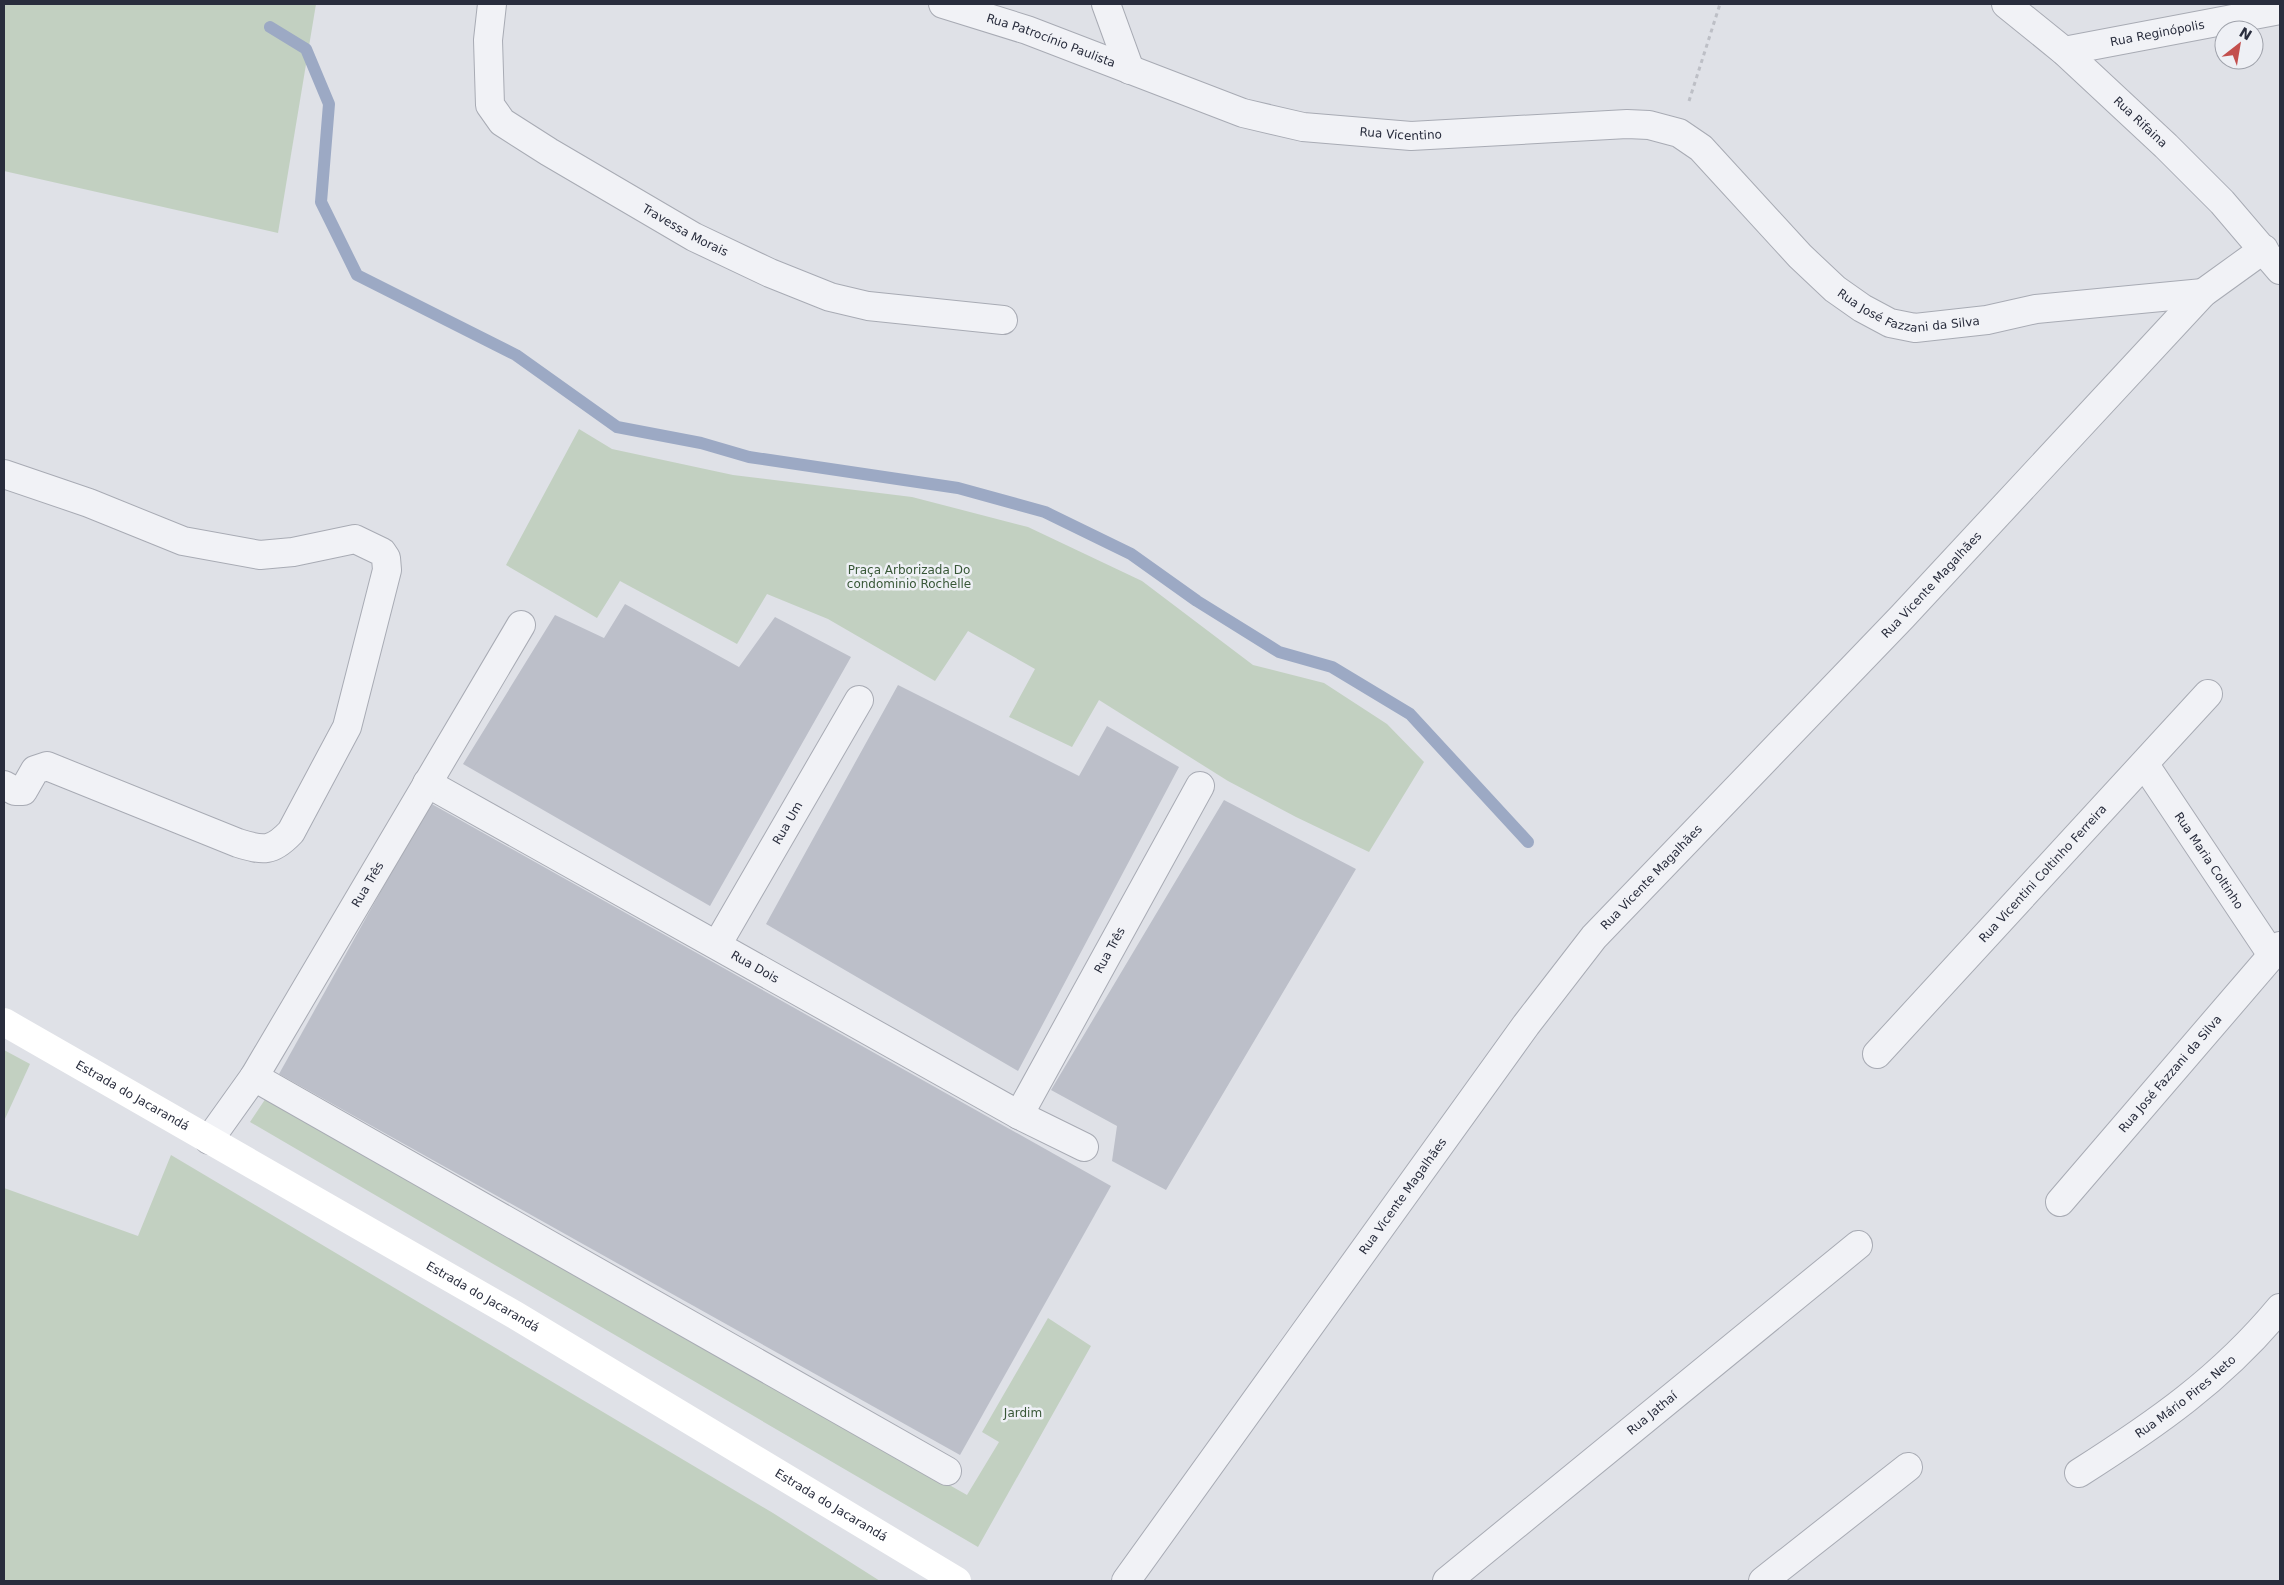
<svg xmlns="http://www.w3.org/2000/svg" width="2284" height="1585" font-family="'DejaVu Sans',sans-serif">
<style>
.green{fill:#c2d0c1}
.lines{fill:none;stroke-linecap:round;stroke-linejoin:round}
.stream{stroke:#9ca9c4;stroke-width:12}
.building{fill:#bcbfc9}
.street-casing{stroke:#a8abb4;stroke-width:30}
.path{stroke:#bdbfc6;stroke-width:3;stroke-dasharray:4 4;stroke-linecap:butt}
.street{stroke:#f1f2f6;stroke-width:28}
.secondary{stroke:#fff;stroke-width:28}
.labels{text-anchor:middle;stroke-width:5;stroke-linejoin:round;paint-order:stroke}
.street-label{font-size:12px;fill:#292d3d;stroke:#eef0f5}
.park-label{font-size:12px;fill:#385737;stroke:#eef0f5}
</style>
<rect width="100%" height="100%" fill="#dfe1e7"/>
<g class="green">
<polygon points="4,4 316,4 278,233 4,171"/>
<polygon points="579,429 612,449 733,475 912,497 1028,527 1142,581 1253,665 1324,683 1387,724 1424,762 1369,852 1296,817 1228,781 1099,700 1072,747 1009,717 1035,669 968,631 935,681 828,619 767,594 737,644 620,581 597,618 506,565"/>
<polygon points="4,1050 30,1064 4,1121"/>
<polygon points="266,1098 967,1495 999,1442 982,1432 1048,1318 1091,1346 978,1547 250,1122"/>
<polygon points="171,1155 773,1513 880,1581 4,1581 4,1188 138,1236"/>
</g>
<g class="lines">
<polyline class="stream" points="270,27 306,49 329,104 321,202 357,275 516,355 617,427 701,443 749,457 958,488 1045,512 1131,554 1197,601 1279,652 1332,667 1410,714 1528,842"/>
</g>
<g class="building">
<polygon points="625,604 739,667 775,617 851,657 710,906 463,764 555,615 604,638"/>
<polygon points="898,685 1079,776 1107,726 1179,767 1018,1071 766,924"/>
<polygon points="1224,800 1356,869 1166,1190 1112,1161 1117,1126 1051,1090"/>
<polygon points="430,803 1111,1186 960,1455 279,1074"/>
</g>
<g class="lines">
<g class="street-casing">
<g id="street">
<path id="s1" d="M 492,4 L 488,40 L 490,105 L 502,122 L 549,152 L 694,237 L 770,273 L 830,297 L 868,306 L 1003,320"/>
<path id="s2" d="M 943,4 L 1027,30 L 1243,113 L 1303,127 L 1411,136 L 1627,124 L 1649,125 L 1679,133 L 1701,148 L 1800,256 L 1835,289 L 1862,308 L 1890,323 L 1915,328 L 1987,320 L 2036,309 L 2203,293"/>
<polyline points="1106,4 1130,70"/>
<path id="s3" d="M 2006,4 L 2064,51 L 2166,146 L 2222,202 L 2280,270"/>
<path id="s4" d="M 2064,51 L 2280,10"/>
<path d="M 4,474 L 89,503 L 183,541 L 260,555 L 293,552 L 355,539 L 382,552 L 386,558 L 387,570 L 347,727 L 291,832 C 272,852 264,851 238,843 L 47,766 L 35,770 L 23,791 L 15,791 L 4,785"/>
<path id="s5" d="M 2145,765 L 2272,955"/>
<path id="s6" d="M 427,783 L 1019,1115 L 1084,1147"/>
<path id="s7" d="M 717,945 L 859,700"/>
<path id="s8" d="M 1877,1054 L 2208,694"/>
<polyline points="254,1077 947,1471"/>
<path id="s9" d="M 1019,1115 L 1200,786"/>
<path id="s10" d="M 209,1140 L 254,1077 L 521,625"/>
<path id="s11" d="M 2060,1202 L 2280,946"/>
<path id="s12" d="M 2079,1473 C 2156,1424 2221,1379 2280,1308"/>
<path id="s13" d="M 1126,1581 L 1526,1025 L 1594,937 L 1902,617 L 2203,293 L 2264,249"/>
<path id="s14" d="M 1447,1581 L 1858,1245"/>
<polyline points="1763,1581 1908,1467"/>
</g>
</g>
<polyline class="path" points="1689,101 1720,4"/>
<use href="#street" class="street"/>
<path class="secondary" id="s15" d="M 4,1022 L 515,1315 L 957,1581"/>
</g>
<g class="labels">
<g class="street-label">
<text dy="4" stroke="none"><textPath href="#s4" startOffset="95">Rua Reginópolis</textPath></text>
<text dy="4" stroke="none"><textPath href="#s2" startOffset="114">Rua Patrocínio Paulista</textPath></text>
<text dy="4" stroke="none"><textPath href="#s3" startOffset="179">Rua Rifaina</textPath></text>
<text dy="4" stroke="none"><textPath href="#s2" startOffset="479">Rua Vicentino</textPath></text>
<text dy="4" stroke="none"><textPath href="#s1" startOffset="335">Travessa Morais</textPath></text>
<text dy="4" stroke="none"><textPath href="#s2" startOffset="1060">Rua José Fazzani da Silva</textPath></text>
<text dy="4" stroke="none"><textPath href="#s13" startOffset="1284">Rua Vicente Magalhães</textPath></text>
<text dy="4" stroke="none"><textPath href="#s7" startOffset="141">Rua Um</textPath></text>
<text dy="4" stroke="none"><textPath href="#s5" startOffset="115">Rua Maria Coltinho</textPath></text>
<text dy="4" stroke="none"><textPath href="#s8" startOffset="245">Rua Vicentini Coltinho Ferreira</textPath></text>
<text dy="4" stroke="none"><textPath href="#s13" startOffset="879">Rua Vicente Magalhães</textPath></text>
<text dy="4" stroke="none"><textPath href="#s10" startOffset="301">Rua Três</textPath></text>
<text dy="4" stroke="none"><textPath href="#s9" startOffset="188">Rua Três</textPath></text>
<text dy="4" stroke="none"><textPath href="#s6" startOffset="376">Rua Dois</textPath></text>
<text dy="4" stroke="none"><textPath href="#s11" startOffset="169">Rua José Fazzani da Silva</textPath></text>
<text dy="4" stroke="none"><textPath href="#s15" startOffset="148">Estrada do Jacarandá</textPath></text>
<text dy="4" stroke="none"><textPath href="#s13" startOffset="474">Rua Vicente Magalhães</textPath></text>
<text dy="4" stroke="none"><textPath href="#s15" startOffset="552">Estrada do Jacarandá</textPath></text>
<text dy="4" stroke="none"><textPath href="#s12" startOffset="131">Rua Mário Pires Neto</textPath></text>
<text dy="4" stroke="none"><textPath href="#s14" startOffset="265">Rua Jathaí</textPath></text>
<text dy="4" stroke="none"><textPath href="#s15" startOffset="958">Estrada do Jacarandá</textPath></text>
</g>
<g class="park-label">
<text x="909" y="574">Praça Arborizada Do<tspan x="909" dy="14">condominio Rochelle</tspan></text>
<text x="1023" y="1417">Jardim</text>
</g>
</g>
<rect width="2284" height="1585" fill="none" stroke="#292d3d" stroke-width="10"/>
<g transform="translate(2239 45) rotate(31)"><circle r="24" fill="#eef0f5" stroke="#9fa2ab"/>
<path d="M0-4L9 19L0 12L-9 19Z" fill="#c34f4d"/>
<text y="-8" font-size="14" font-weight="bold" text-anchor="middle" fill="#292d3d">N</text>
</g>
</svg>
